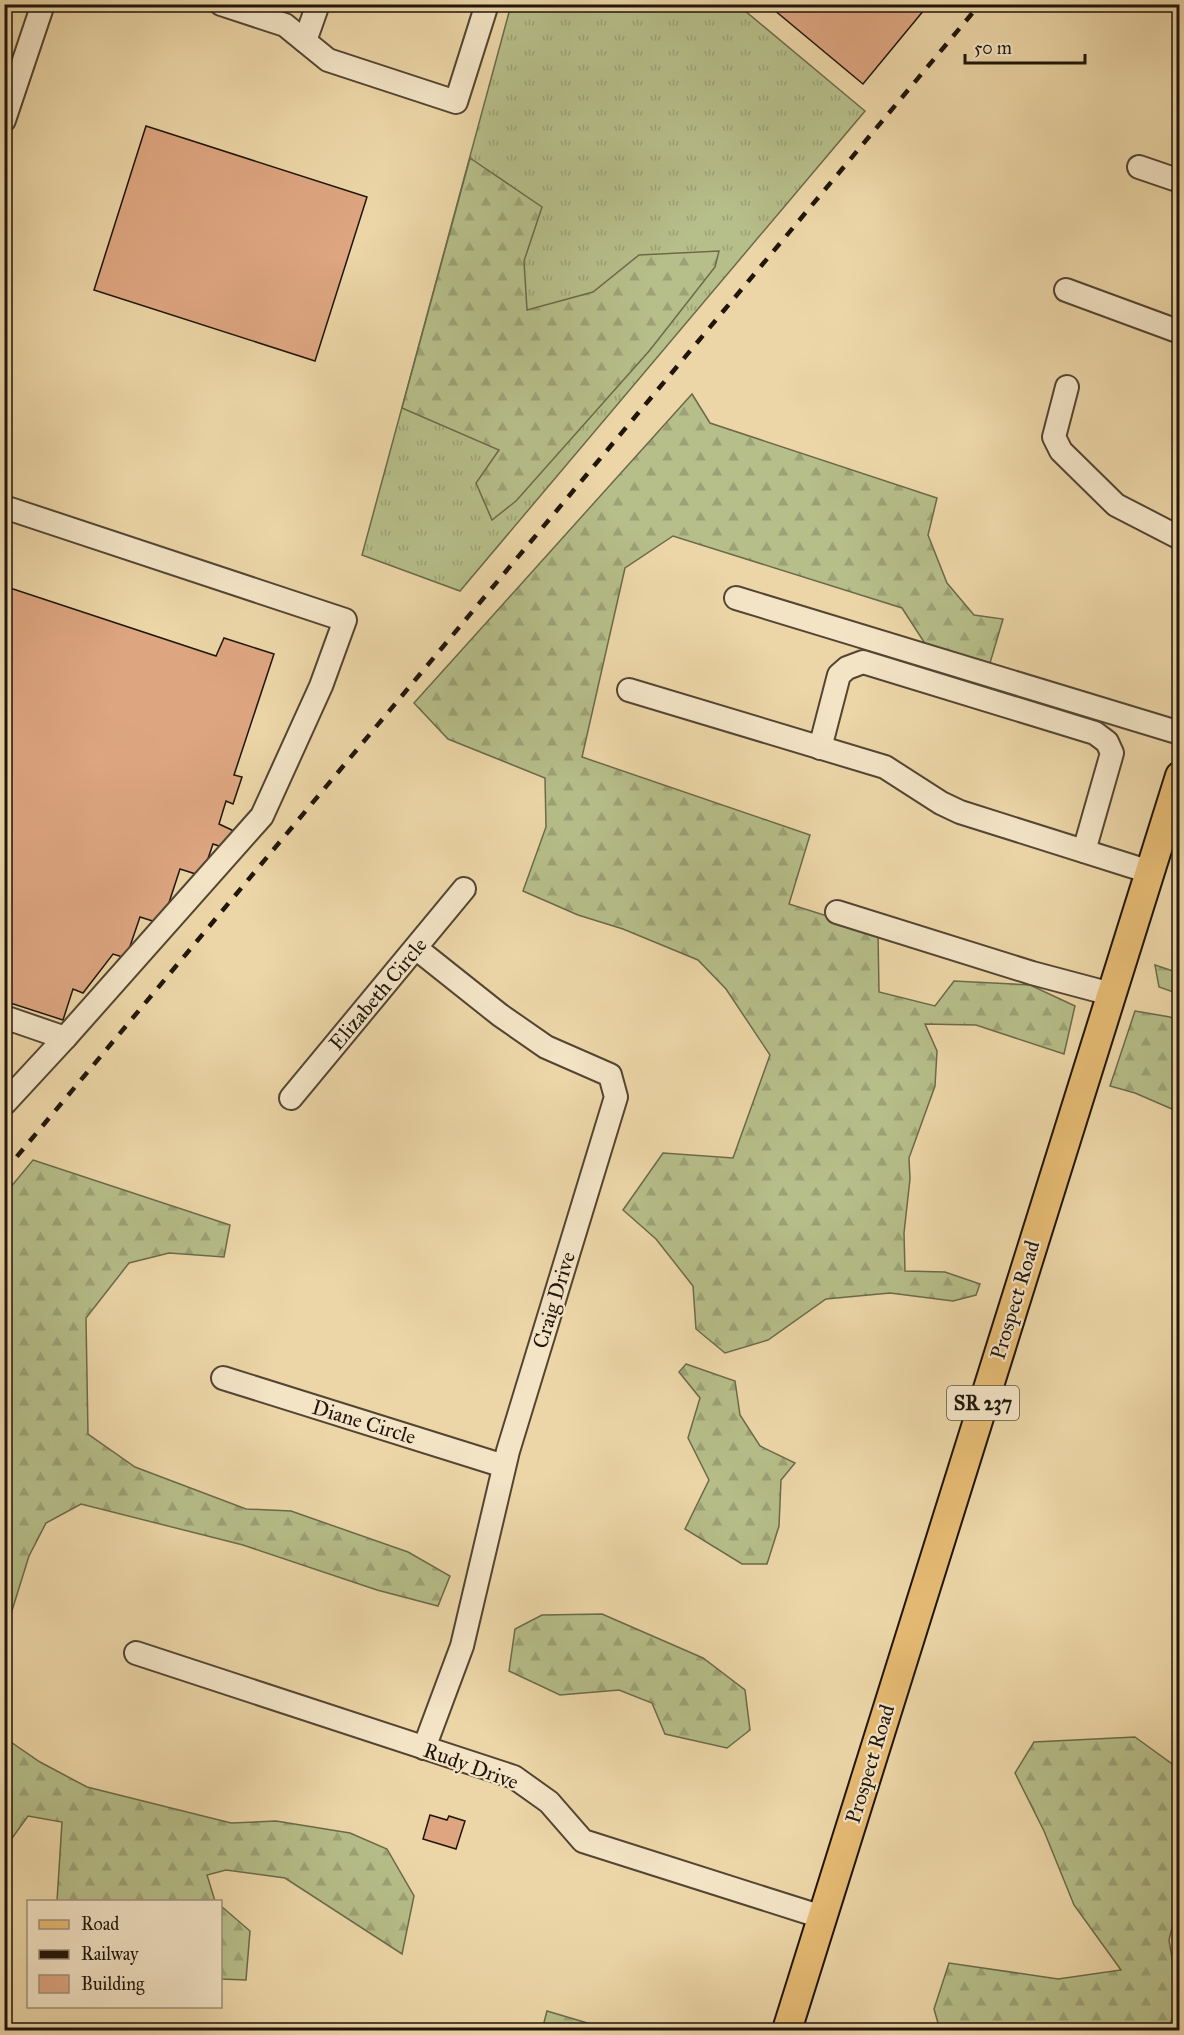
<svg xmlns="http://www.w3.org/2000/svg" width="1184" height="2035" font-family="'IM FELL Great Primer',serif">
<style>
.grass{fill:url(#grass-tufts);stroke:#6b6a4a;stroke-width:1.5}
.forest{fill:url(#forest-firs);stroke:#6b6a4a;stroke-width:1.5}
.building{fill:#dda681;stroke:#20150b;stroke-width:1.5}
.lines{fill:none;stroke-linecap:round;stroke-linejoin:round}
.minor-casing{stroke:#534532;stroke-width:26}
.major-casing{stroke:#20150b;stroke-width:32}
.minor{stroke:#f3e4c6;stroke-width:22}
.major{stroke:#e6bb74;stroke-width:28}
.rail{stroke:#20150b;stroke-width:4.5;stroke-dasharray:10 10;stroke-linecap:butt}
.labels{text-anchor:middle;stroke-width:4.5;stroke-linejoin:round;paint-order:stroke}
.shield{fill:#f3e4c6;stroke:#5f5343;stroke-width:1.5}
.shield-label{font-size:20px;font-weight:bold;fill:#20150b}
.street-label{font-size:21px;fill:#20150b;stroke:#f3e4c6}
</style>
<defs>
<pattern id="grass-tufts" width="24" height="20" patternUnits="userSpaceOnUse" patternTransform="scale(1.5)"><rect width="24" height="20" fill="#b6be89"/><path d="M3 7l-1-3M5 7V3M7 7l1-3M15 17l-1-3M17 17v-4M19 17l1-3" fill="none" stroke="#9ca275"/></pattern>
<pattern id="forest-firs" width="22" height="20" patternUnits="userSpaceOnUse" patternTransform="scale(1.5)"><rect width="22" height="20" fill="#b6be89"/><path d="M5 1l3.5 6h-7zM16 11l3.5 6h-7z" fill="#9ca275"/></pattern>
</defs>
<rect width="100%" height="100%" fill="#ecd6a7"/>
<filter id="stains"><feTurbulence type="fractalNoise" baseFrequency=".00333" numOctaves="4"/><feColorMatrix values="0 0 0 0 .2 0 0 0 0 .09 0 0 0 0 .02 0 0 0 .5 -.17"/></filter>
<radialGradient id="worn" r=".72"><stop offset=".6" stop-color="#630" stop-opacity="0"/><stop offset="1" stop-color="#630" stop-opacity=".3"/></radialGradient>
<polygon class="grass" points="511,5 738,5 865,111 460,591 362,555"/>
<g class="forest">
<polygon points="470,158 542,207 524,261 527,310 593,292 639,255 719,251 715,267 650,350 516,501 492,520 476,483 499,450 402,408"/>
<polygon points="692,394 710,423 937,498 928,535 947,583 974,615 1003,619 990,663 926,645 902,608 673,536 625,568 582,757 810,835 789,904 878,932 879,992 935,1006 954,981 1030,985 1075,1006 1064,1054 976,1025 925,1024 937,1051 935,1086 909,1158 910,1179 904,1233 905,1271 945,1272 980,1284 976,1295 953,1301 890,1293 826,1299 768,1340 725,1353 696,1329 693,1286 656,1239 623,1210 663,1153 733,1158 770,1055 726,989 698,960 623,929 578,915 523,891 546,827 545,778 448,739 414,703"/>
<polygon points="1155,965 1179,973 1179,994 1159,987"/>
<polygon points="1135,1011 1170,1017 1179,1023 1179,1112 1135,1093 1110,1086"/>
<polygon points="33,1160 230,1225 224,1257 169,1253 129,1263 86,1318 88,1434 135,1467 246,1509 291,1511 408,1552 450,1576 438,1606 377,1590 243,1545 81,1504 46,1523 29,1556 5,1633 5,1194"/>
<polygon points="686,1364 735,1381 740,1415 760,1446 795,1463 781,1480 779,1526 767,1564 742,1564 685,1529 709,1480 688,1438 700,1398 679,1372"/>
<polygon points="602,1614 703,1658 745,1690 750,1730 727,1748 665,1734 652,1703 619,1690 560,1695 509,1671 515,1629 542,1615"/>
<polygon points="1135,1737 1179,1769 1179,1901 1169,1940 1179,2000 1168,2030 940,2030 934,2009 949,1963 1058,1979 1121,1970 1074,1905 1044,1831 1015,1773 1034,1742"/>
<polygon points="5,1738 40,1762 87,1787 231,1823 276,1821 350,1833 387,1849 414,1896 402,1954 285,1878 226,1870 207,1875 215,1901 57,1901 62,1822 28,1816 5,1848"/>
<polygon points="221,1906 250,1931 246,1980 221,1979"/>
<polygon points="547,2011 611,2030 542,2030"/>
</g>
<g class="building">
<polygon points="767,4 929,4 863,84"/>
<polygon points="146,126 367,197 315,361 94,290"/>
<polygon points="4,586 216,656 224,638 274,654 234,775 242,777 233,804 226,801 219,824 234,831 228,849 213,844 202,876 180,869 162,924 140,917 126,958 113,954 83,993 73,989 63,1020 4,1001"/>
<polygon points="430,1815 447,1820 449,1816 465,1821 456,1849 423,1839"/>
</g>
<g class="lines">
<g class="minor-casing">
<g id="minor">
<polyline points="221,4 285,25 328,60 456,102 487,4"/>
<polyline points="305,41 318,4"/>
<polyline points="4,120 43,4"/>
<polyline points="1139,167 1180,181"/>
<polyline points="1066,290 1180,332"/>
<polyline points="1067,387 1054,437 1061,451 1116,505 1180,538"/>
<polyline points="4,507 345,620 321,686 262,816 65,1038"/>
<polyline points="736,598 1180,733"/>
<polyline points="629,690 885,767 941,803 960,812 1150,872"/>
<polyline points="820,748 839,675 847,668 863,662 1095,733 1107,742 1112,753 1084,851"/>
<polyline points="837,912 1032,973 1111,994"/>
<polyline points="417,949 500,1015 546,1047 610,1075 616,1097 508,1451 462,1646 424,1748"/>
<polyline points="4,1017 65,1038 4,1104"/>
<polyline points="291,1098 464,889"/>
<polyline points="223,1378 504,1466"/>
<polyline points="136,1653 514,1777 549,1802 583,1841 822,1917"/>
</g>
</g>
<g class="major-casing">
<polyline id="major" points="787,2030 1180,776"/>
</g>
<use href="#minor" class="minor"/>
<use href="#major" class="major"/>
<polyline class="rail" points="4,1172 980,4"/>
</g>
<g class="labels">
<rect class="shield" x="947" y="1386" width="72" height="34" rx="4.5"/>
<g class="shield-label">
<text x="983" y="1410">SR 237</text>
</g>
<g class="street-label">
<text transform="translate(378 994) rotate(-50)" y="7">Elizabeth Circle</text>
<text transform="translate(554 1300) rotate(-73)" y="7">Craig Drive</text>
<text transform="translate(1015 1300) rotate(-73)" y="7">Prospect Road</text>
<text transform="translate(364 1422) rotate(17)" y="7">Diane Circle</text>
<text transform="translate(870 1764) rotate(-73)" y="7">Prospect Road</text>
<text transform="translate(471 1766) rotate(20)" y="7">Rudy Drive</text>
</g>
</g>
<rect width="1184" height="2035" fill="none" stroke="#ecd6a7" stroke-width="24"/>
<rect x="6" y="6" width="1172" height="2023" fill="none" stroke="#20150b" stroke-width="3"/>
<rect x="12" y="12" width="1160" height="2011" fill="none" stroke="#20150b" stroke-width="1.5"/>
<rect x="27" y="1900" width="195" height="108" fill="#f3e4c6" stroke="#9f917b" stroke-width="1.5"/>
<rect x="39" y="1920" width="30" height="9" fill="#e6bb74" stroke="#9f917b" stroke-width="1.5"/>
<text x="81" y="1930" font-size="18" fill="#20150b">Road</text>
<rect x="39" y="1950" width="30" height="9" fill="#20150b" stroke="#9f917b" stroke-width="1.5"/>
<text x="81" y="1960" font-size="18" fill="#20150b">Railway</text>
<rect x="39" y="1975" width="30" height="18" fill="#dda681" stroke="#9f917b" stroke-width="1.5"/>
<text x="81" y="1990" font-size="18" fill="#20150b">Building</text>
<path d="M965 54v9h120v-9" fill="none" stroke="#20150b" stroke-width="3"/>
<text x="974" y="54" font-size="18" fill="#20150b" stroke="#f3e4c6" stroke-width="4.5" paint-order="stroke">50 m</text>
<rect width="100%" height="100%" filter="url(#stains)"/>
<rect width="100%" height="100%" fill="url(#worn)"/>
</svg>
